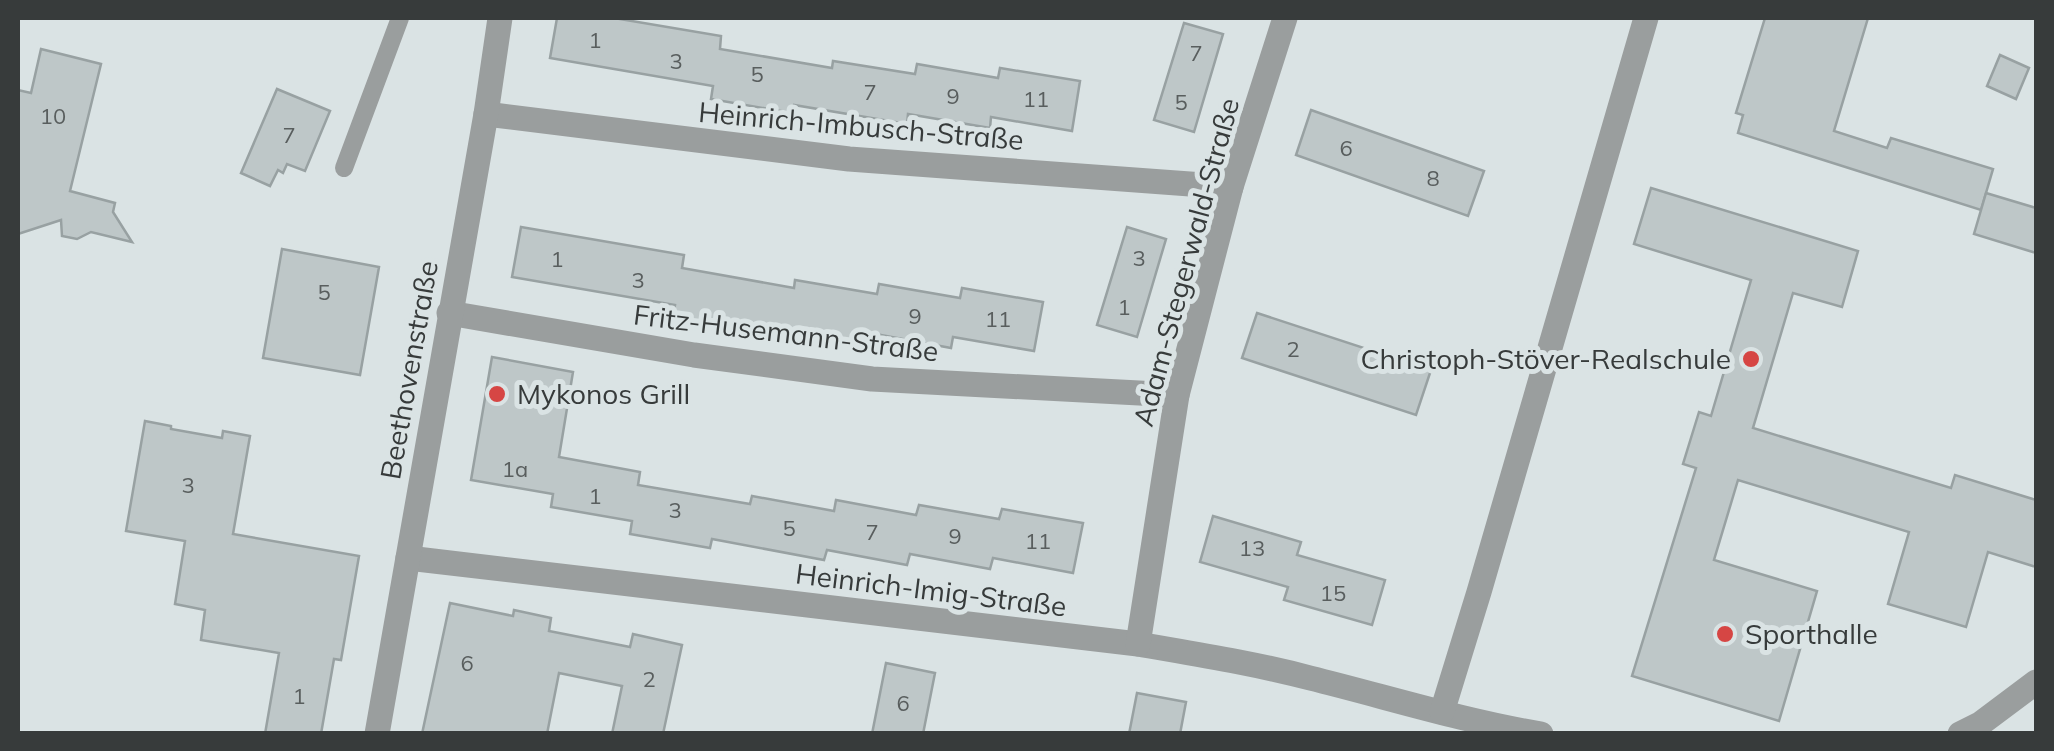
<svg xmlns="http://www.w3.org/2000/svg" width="2054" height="751" font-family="Mulish,sans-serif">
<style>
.building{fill:#bec7c8;stroke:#98a1a2;stroke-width:2.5}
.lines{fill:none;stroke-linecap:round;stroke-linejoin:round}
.lane{stroke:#9a9e9e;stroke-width:18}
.street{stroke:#9a9e9e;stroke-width:25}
.poi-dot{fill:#d64644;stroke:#dae3e4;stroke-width:4}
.labels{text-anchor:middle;stroke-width:10;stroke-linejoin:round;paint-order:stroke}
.number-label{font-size:22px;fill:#595e5e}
.street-label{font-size:28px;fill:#373b3b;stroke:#dae3e4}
.poi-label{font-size:28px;fill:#373b3b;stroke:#dae3e4;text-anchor:start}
</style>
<rect width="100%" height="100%" fill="#dae3e4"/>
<g class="building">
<polygon points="557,18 614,18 721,36 720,49 832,68 833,61 915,74 917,64 998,78 1000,68 1080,81 1072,131 991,117 990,128 908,114 907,124 794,105 792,113 711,99 713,86 550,58"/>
<polygon points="1765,18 1868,18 1834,131 1887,148 1891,138 1993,169 1981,210 1738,133 1743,115 1736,113"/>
<polygon points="1184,23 1223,34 1194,132 1154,120"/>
<polygon points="41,49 101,64 70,191 115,203 113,212 132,242 91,232 77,239 62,236 61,220 18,234 18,90 31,93"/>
<polygon points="2000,55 2029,68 2016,99 1987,86"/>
<polygon points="277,89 330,111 305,171 287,164 283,173 278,170 270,186 241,173"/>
<polygon points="1311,110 1484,171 1468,216 1296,155"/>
<polygon points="1651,188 1858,251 1842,307 1793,293 1753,428 1951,488 1955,475 2036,500 2036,567 1988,552 1966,627 1888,604 1909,532 1738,480 1714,560 1817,591 1779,721 1632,676 1696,468 1683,464 1699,412 1711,416 1751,280 1634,244"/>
<polygon points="1986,193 2036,208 2036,253 1974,234"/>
<polygon points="521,227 684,255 682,268 794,288 795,280 877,294 879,284 960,298 962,288 1043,302 1034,351 953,337 951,348 870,333 868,344 755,324 754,332 673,318 675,305 512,277"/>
<polygon points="1127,227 1166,239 1137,337 1097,325"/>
<polygon points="282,249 379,267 360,375 263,358"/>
<polygon points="1257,313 1431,370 1416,415 1242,358"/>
<polygon points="492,357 573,372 559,457 640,472 638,485 750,504 752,496 834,511 836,500 916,515 919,505 999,519 1002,509 1083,523 1073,573 993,558 990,569 910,554 907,565 827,550 824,560 712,539 710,548 630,534 632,521 551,507 553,494 471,480"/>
<polygon points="145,421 171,426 171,429 222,438 223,431 250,436 233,534 359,556 341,660 334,659 321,734 265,734 279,653 201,640 205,610 175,604 185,541 126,531"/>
<polygon points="1213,516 1301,542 1297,555 1385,580 1372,625 1284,600 1288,587 1200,562"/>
<polygon points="450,603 513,616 514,610 551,618 549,631 630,647 633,634 682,645 663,734 612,734 622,686 559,673 547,734 422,734"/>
<polygon points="886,663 935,673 923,734 872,734"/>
<polygon points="1137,693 1186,702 1180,734 1129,734"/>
</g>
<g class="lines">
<polyline class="lane" points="344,168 400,18"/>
<g class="street">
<polyline points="486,114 849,159 1231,187"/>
<polyline points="449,313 694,355 872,379 1177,395"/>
<path d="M 408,558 L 1138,644 C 1195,654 1253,663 1310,678 C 1387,697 1463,721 1541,734"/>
<polyline points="1138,644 1177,395 1231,187 1285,18"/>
<polyline points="1442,712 1479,592 1646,18"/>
<polyline points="377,734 486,114 500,18"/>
<polyline points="1960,734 1980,724 2036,682"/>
</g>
</g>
<g class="poi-dot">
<circle cx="1751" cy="359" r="10"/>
<circle cx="497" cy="394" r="10"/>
<circle cx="1725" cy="634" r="10"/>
</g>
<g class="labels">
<g class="number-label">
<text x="595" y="48">1</text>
<text x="1196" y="61">7</text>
<text x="676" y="69">3</text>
<text x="757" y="82">5</text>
<text x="870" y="100">7</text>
<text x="953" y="104">9</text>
<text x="1036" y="107">11</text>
<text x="1181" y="110">5</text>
<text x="53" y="124">10</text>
<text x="289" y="143">7</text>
<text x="1346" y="156">6</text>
<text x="1433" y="186">8</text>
<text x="1139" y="266">3</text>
<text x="557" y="267">1</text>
<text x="638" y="288">3</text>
<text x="324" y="300">5</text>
<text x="1124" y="315">1</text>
<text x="915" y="324">9</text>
<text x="998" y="327">11</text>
<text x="1293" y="357">2</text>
<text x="515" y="477">1a</text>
<text x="188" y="493">3</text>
<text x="595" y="504">1</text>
<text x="675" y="518">3</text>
<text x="789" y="536">5</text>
<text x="872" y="540">7</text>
<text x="955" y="544">9</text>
<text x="1038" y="549">11</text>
<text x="1252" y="556">13</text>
<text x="1333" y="601">15</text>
<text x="467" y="671">6</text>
<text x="649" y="687">2</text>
<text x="299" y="704">1</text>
<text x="903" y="711">6</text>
</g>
<g class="street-label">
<text transform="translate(861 126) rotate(5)" y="10">Heinrich-Imbusch-Straße</text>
<text transform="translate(1186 262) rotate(-75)" y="10">Adam-Stegerwald-Straße</text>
<text transform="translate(786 333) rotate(7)" y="10">Fritz-Husemann-Straße</text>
<text transform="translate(409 370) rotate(-80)" y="10">Beethovenstraße</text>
<text transform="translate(931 590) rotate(7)" y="10">Heinrich-Imig-Straße</text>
</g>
<g class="poi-label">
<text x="1731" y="369" text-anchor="end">Christoph-Stöver-Realschule</text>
<text x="517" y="404">Mykonos Grill</text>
<text x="1745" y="644">Sporthalle</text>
</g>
</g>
<rect width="2054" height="751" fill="none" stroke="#373b3b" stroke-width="40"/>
</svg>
